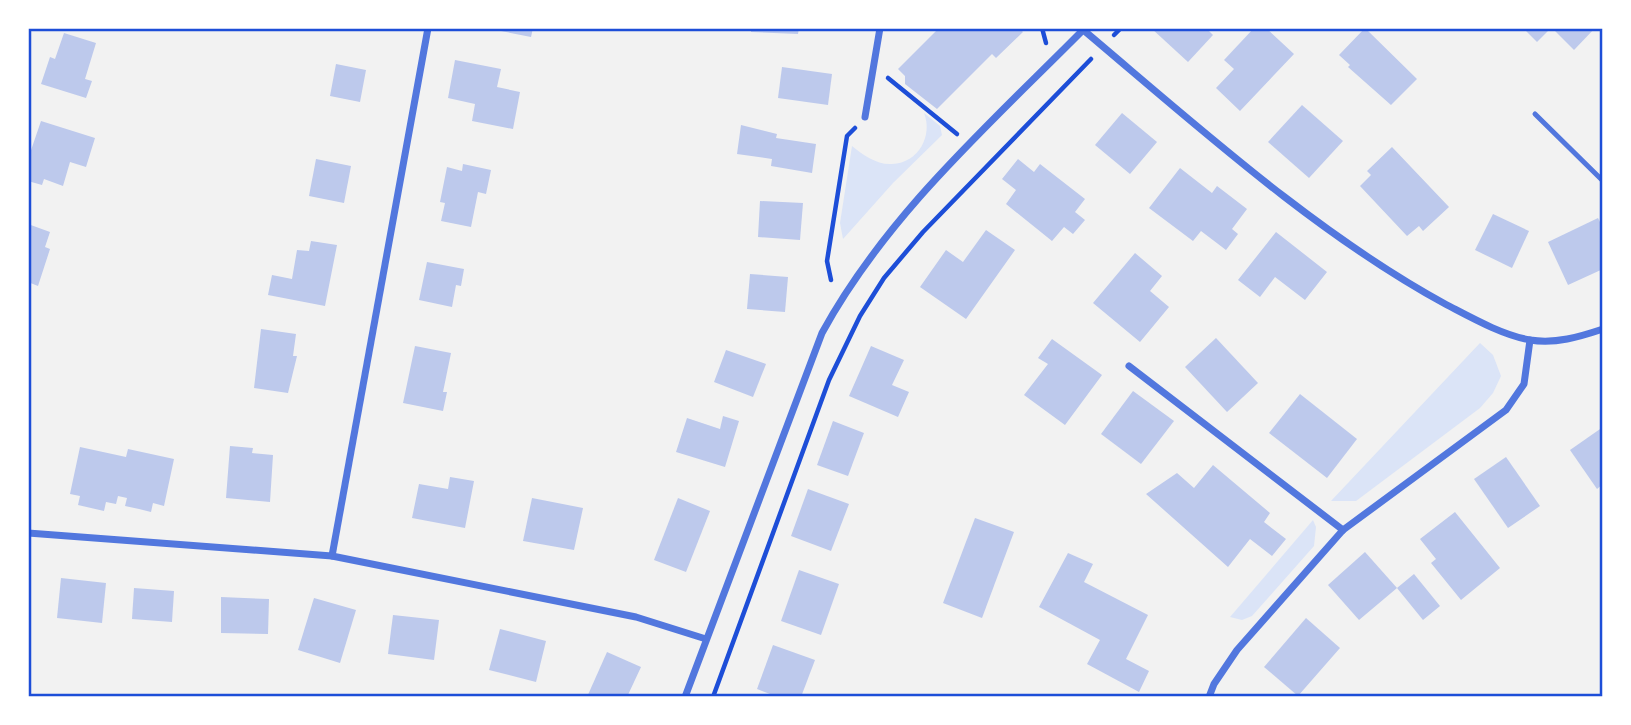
<svg xmlns="http://www.w3.org/2000/svg" width="1631" height="725" font-family="Inter,sans-serif">
<style>
.green{fill:#dbe4f7}
.building{fill:#bdc9ec}
.lines{fill:none;stroke-linecap:round;stroke-linejoin:round}
.path{stroke:#1d4ed8;stroke-width:4.5}
.service{stroke:#5277de;stroke-width:5}
.minor{stroke:#5277de;stroke-width:7}
.neatline{fill:none;stroke:#1d4ed8;stroke-width:2.5}
</style>
<rect width="100%" height="100%" fill="#f2f2f2"/>
<g class="green">
<path d="M 924,113 L 940,126 L 942,135 L 893,183 L 843,239 L 840,223 L 852,146 C 863,155 877,165 892,164 C 919,163 933,135 924,113 Z"/>
<polygon points="1480,343 1493,355 1501,376 1493,393 1480,408 1356,501 1331,501"/>
<polygon points="1313,520 1316,527 1314,546 1252,616 1242,620 1230,617"/>
</g>
<g class="building">
<polygon points="502,28 533,28 531,37 501,31"/>
<polygon points="751,28 799,28 798,34 751,32"/>
<polygon points="934,28 1019,28 1023,32 996,58 992,54 937,109 905,84 905,76 898,69 936,31"/>
<polygon points="1151,28 1206,28 1213,35 1188,62"/>
<polygon points="1254,28 1266,28 1294,54 1240,111 1216,88 1234,69 1224,60"/>
<polygon points="1365,28 1417,79 1391,105 1348,67 1350,65 1339,55"/>
<polygon points="1523,28 1551,28 1537,42"/>
<polygon points="1552,28 1595,28 1574,50"/>
<polygon points="64,33 96,43 85,79 92,81 86,98 41,84 50,57 55,59"/>
<polygon points="455,60 501,69 497,87 520,92 513,129 472,121 475,104 448,98"/>
<polygon points="336,64 366,70 360,102 330,96"/>
<polygon points="782,67 832,74 828,105 778,98"/>
<polygon points="1302,105 1343,141 1309,178 1268,142"/>
<polygon points="1122,113 1157,142 1130,174 1095,145"/>
<polygon points="41,121 95,138 86,167 70,162 63,186 44,179 42,185 28,181 28,159"/>
<polygon points="741,125 777,134 776,138 816,144 812,173 771,166 772,159 737,154"/>
<polygon points="1392,147 1449,207 1423,231 1419,226 1407,236 1360,186 1371,175 1367,171"/>
<polygon points="316,159 351,166 344,203 309,196"/>
<polygon points="1018,159 1034,172 1040,164 1085,199 1075,212 1085,220 1073,234 1064,227 1052,241 1006,204 1016,190 1002,179"/>
<polygon points="463,164 491,170 486,194 478,192 471,227 441,221 445,203 440,202 447,167 462,171"/>
<polygon points="1180,168 1212,193 1217,186 1247,209 1232,229 1238,234 1226,250 1201,231 1193,241 1149,208"/>
<polygon points="760,201 803,203 800,240 758,237"/>
<polygon points="1493,214 1529,231 1512,268 1475,250"/>
<polygon points="1598,218 1603,228 1603,269 1568,285 1548,242"/>
<polygon points="28,224 50,232 45,247 50,249 38,286 28,282"/>
<polygon points="986,230 1015,250 966,319 920,287 946,250 963,262"/>
<polygon points="1276,232 1327,272 1305,300 1275,277 1260,297 1238,280"/>
<polygon points="311,241 337,245 325,306 268,295 272,275 292,279 297,250 309,251"/>
<polygon points="1135,253 1162,276 1150,291 1169,307 1140,342 1093,303"/>
<polygon points="427,262 464,269 461,286 456,285 452,307 419,300"/>
<polygon points="750,274 788,277 785,312 747,309"/>
<polygon points="261,329 296,334 293,356 297,356 288,393 254,388"/>
<polygon points="1216,338 1258,383 1227,412 1185,367"/>
<polygon points="1052,339 1102,375 1065,425 1024,395 1048,364 1038,358"/>
<polygon points="415,346 451,353 443,392 447,392 443,411 403,403"/>
<polygon points="871,346 904,360 892,385 909,392 898,417 849,396"/>
<polygon points="726,350 766,364 753,397 714,382"/>
<polygon points="1133,391 1174,421 1141,464 1101,434"/>
<polygon points="1300,394 1357,439 1327,478 1269,433"/>
<polygon points="723,416 739,421 725,467 676,452 687,418 720,429"/>
<polygon points="833,421 864,433 848,476 817,465"/>
<polygon points="1603,427 1603,484 1597,489 1570,450"/>
<polygon points="230,446 253,448 252,453 273,455 270,502 226,498"/>
<polygon points="80,447 126,457 128,449 174,459 164,506 153,503 151,512 139,509 125,506 127,498 118,496 116,504 106,502 104,511 78,505 80,496 70,494"/>
<polygon points="1506,457 1540,506 1508,528 1474,479"/>
<polygon points="1213,465 1270,513 1264,522 1286,539 1272,556 1250,539 1228,567 1146,494 1177,473 1194,488"/>
<polygon points="450,477 474,481 465,528 412,518 419,484 448,489"/>
<polygon points="808,489 849,504 831,551 791,536"/>
<polygon points="532,498 583,508 574,550 523,541"/>
<polygon points="678,498 710,511 686,572 654,560"/>
<polygon points="1455,512 1500,568 1461,600 1431,563 1436,559 1420,539"/>
<polygon points="975,518 1014,532 982,618 943,603"/>
<polygon points="1365,552 1397,588 1359,620 1328,585"/>
<polygon points="1068,553 1093,564 1084,582 1148,615 1126,659 1149,671 1139,692 1087,664 1100,640 1039,607"/>
<polygon points="799,570 839,584 821,635 781,621"/>
<polygon points="1414,574 1440,606 1423,620 1397,588"/>
<polygon points="61,578 106,583 102,623 57,618"/>
<polygon points="134,588 174,591 172,622 132,619"/>
<polygon points="221,597 269,599 268,634 221,633"/>
<polygon points="314,598 356,610 340,663 298,650"/>
<polygon points="393,615 439,620 434,660 388,654"/>
<polygon points="1306,618 1340,648 1298,696 1264,667"/>
<polygon points="500,629 546,641 536,682 489,670"/>
<polygon points="773,645 815,660 801,697 778,697 757,689"/>
<polygon points="607,652 641,667 627,697 587,697"/>
</g>
<g class="lines">
<g class="path">
<polyline points="1042,28 1046,43"/>
<polyline points="1114,35 1121,28"/>
<polyline points="888,78 957,134"/>
<polyline points="831,280 827,261 847,136 855,128"/>
<polyline points="713,697 829,380 860,316 884,278 923,232 1091,59"/>
</g>
<polyline class="service" points="1535,114 1603,181"/>
<g class="minor">
<path d="M 1081,28 C 1195,124 1316,234 1447,305 C 1472,318 1502,335 1530,340 C 1556,344 1579,337 1603,329"/>
<polyline points="865,117 880,28"/>
<polyline points="1129,366 1343,530"/>
<polyline points="28,533 332,556 636,617 706,639"/>
<polyline points="332,556 428,28"/>
<path d="M 685,697 L 822,333 C 887,214 991,123 1085,28"/>
<polyline points="1209,697 1214,684 1237,650 1343,530 1506,410 1524,384 1530,340"/>
</g>
</g>
<rect width="1631" height="725" fill="none" stroke="#ffffff" stroke-width="60"/>
<rect x="30" y="30" width="1571" height="665" class="neatline"/>
</svg>
